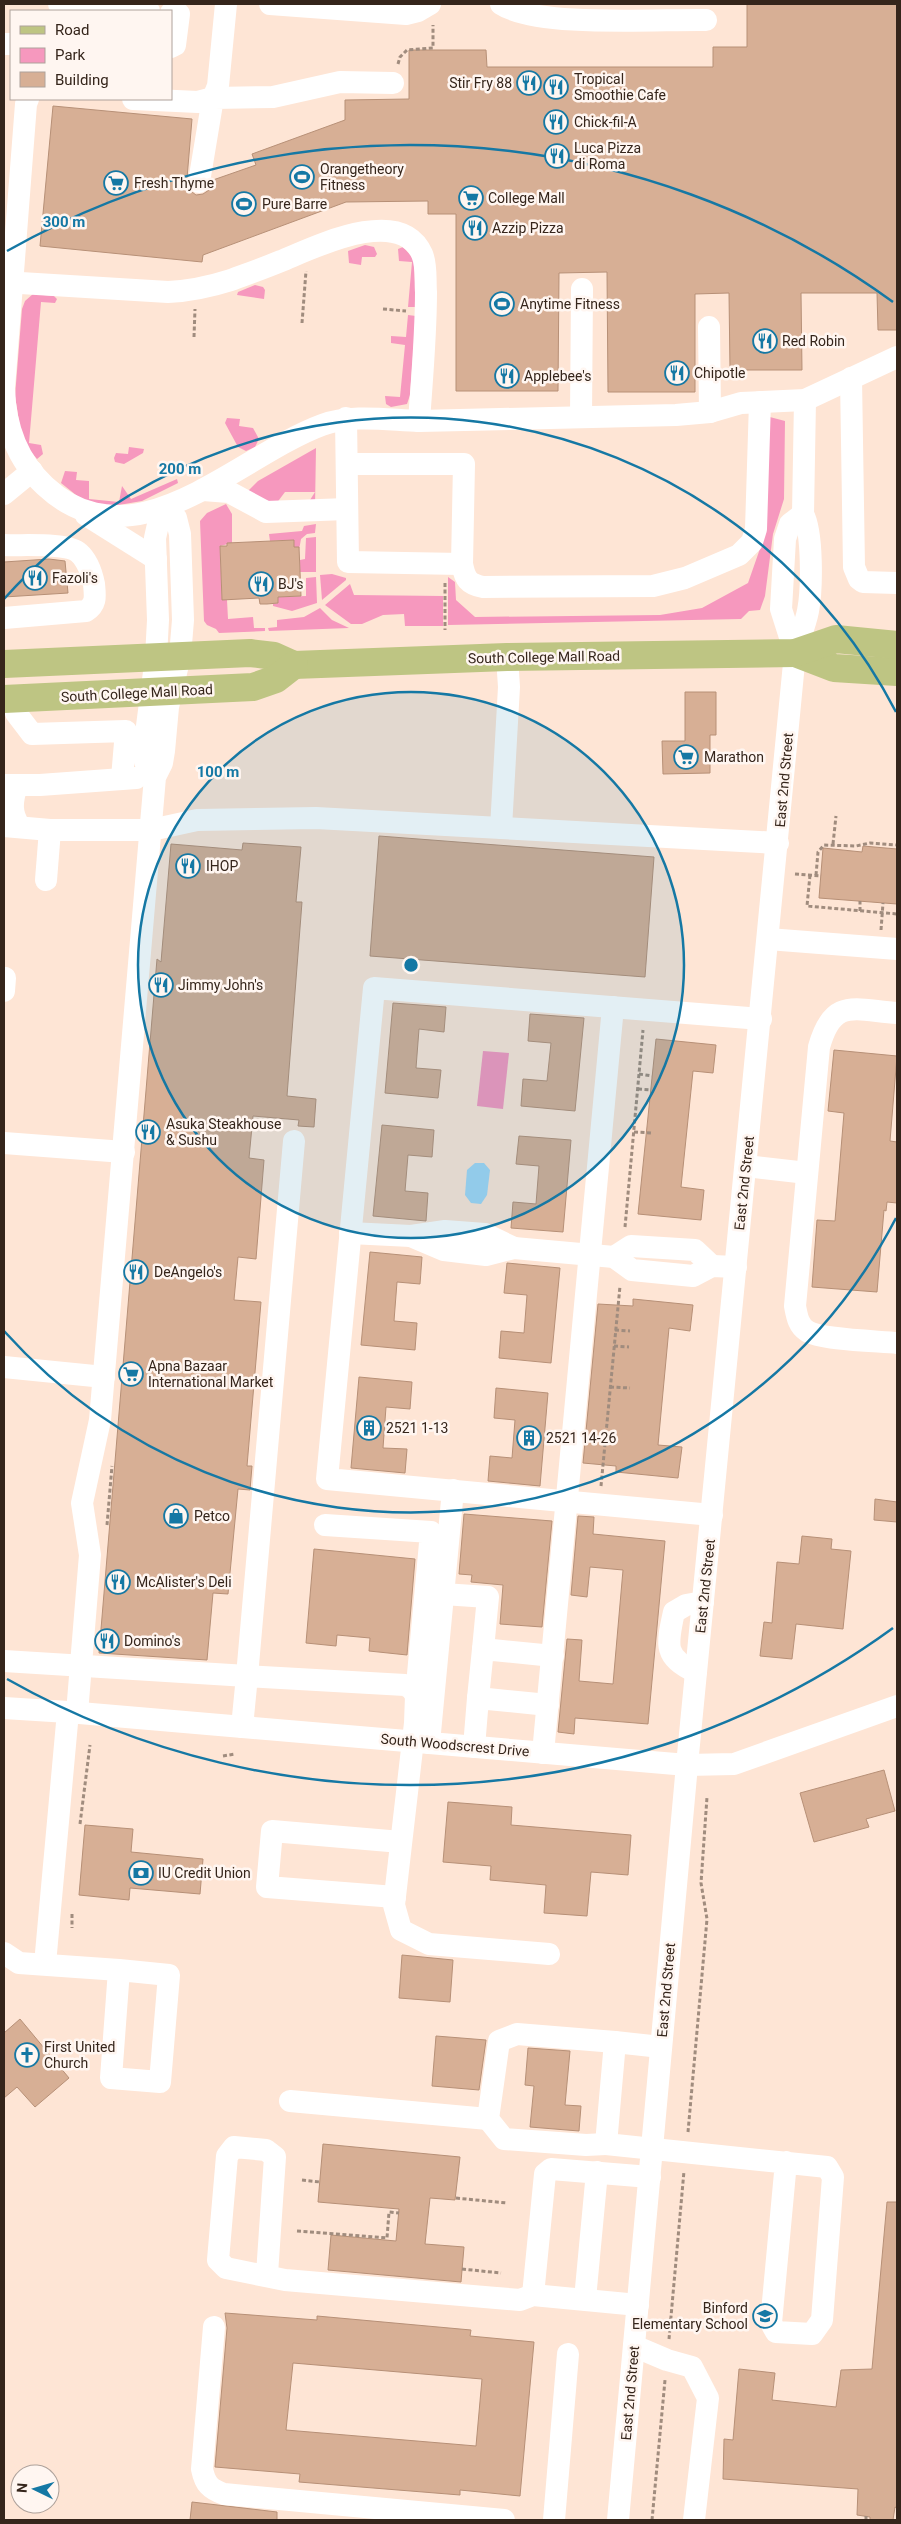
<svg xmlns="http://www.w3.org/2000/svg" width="901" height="2524" font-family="Roboto,sans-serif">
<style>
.green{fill:#f698be}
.water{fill:#a3d6f4}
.building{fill:#d7af95;stroke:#b79077;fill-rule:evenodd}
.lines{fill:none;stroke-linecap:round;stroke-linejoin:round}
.path{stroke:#a08c7e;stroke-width:3;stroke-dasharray:4 2.5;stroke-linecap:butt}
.minor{stroke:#fff;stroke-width:22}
.major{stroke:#bec583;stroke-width:28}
.ring{fill:none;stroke:#1578a4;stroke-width:2.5}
.labels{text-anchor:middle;stroke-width:5;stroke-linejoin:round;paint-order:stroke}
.poi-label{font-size:14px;fill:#35251b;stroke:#fff6f1;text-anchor:start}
.street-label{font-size:14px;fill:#35251b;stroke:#fff6f1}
.centre{fill:#1578a4;stroke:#fff6f1;stroke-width:2.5}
.ring-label{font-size:15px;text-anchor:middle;font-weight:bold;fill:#1578a4;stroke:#fff6f1;stroke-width:5;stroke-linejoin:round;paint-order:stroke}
</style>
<rect width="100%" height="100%" fill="#fee5d5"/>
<g class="green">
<polygon points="365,245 374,247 377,254 375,257 362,257 361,265 349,263 348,251"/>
<polygon points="403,247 414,259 416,307 408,307 412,262 399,261 398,249"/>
<polygon points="255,285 263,287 265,290 264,299 237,295 238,292"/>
<polygon points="33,294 54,296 57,299 55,303 41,302 29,443 41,445 43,454 37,459 22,441 15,396 22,309 25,301"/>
<polygon points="408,315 416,316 410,395 407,404 391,407 386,404 385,396 400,397 405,345 391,343 391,336 406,337"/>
<polygon points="766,416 785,421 784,499 773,534 765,596 760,610 749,611 741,619 448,625 448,577 455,582 456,600 475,617 660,615 702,608 748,583 763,540"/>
<polygon points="227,418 240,419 239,426 253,428 259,439 255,447 246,451 238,447 225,423"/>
<polygon points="129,447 144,449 143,453 124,464 115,462 114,458 116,453 128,454"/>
<polygon points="316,448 315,507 305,508 315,492 285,492 273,508 248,491 258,481"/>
<polygon points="65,471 77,472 76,480 89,481 89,499 119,502 122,486 131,499 177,479 178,483 142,501 113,506 86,503 61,483"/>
<polygon points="226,504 232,514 232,543 220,546 222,600 227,600 228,619 253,617 254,628 265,628 265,631 219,633 216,629 207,625 204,621 200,521 207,513"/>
<polygon points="316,524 315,533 307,534 301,539 299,550 299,547 294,547 294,540 270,541 269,534 302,531 304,526"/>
<polygon points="316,537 316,572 300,572 300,560 305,559 306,538"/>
<polygon points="332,574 346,578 346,580 322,600 320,575"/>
<polygon points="316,577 317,603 292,611 273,606 273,604 278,603 278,597 306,596 306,578"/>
<polygon points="350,584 354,595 443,596 443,626 405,626 404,614 383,615 362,624 351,624 325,605"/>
<polygon points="320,608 332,620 349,628 269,631 268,628 277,627 277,620 304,617"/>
<polygon points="483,1051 509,1053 503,1109 477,1106"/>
</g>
<polygon class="water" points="475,1163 484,1163 490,1170 487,1195 481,1204 471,1203 465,1195 467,1170"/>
<g class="building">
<polygon points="747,4 897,4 897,330 878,330 877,293 801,293 802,370 730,370 729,293 695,294 695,392 608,392 607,272 559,273 558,391 456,391 456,214 428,214 428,201 346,202 203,255 202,262 40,246 53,106 192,119 186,190 188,189 196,195 203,194 209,190 213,180 256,165 252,154 345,120 345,100 409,99 409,50 486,50 487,67 713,67 713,47 747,47"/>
<polygon points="294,540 294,547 299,547 301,596 278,597 278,603 267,604 260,604 259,598 222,600 220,546 227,546 227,543"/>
<polygon points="49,559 65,561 68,593 4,597 4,562"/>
<polygon points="685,692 716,692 716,735 710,735 710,773 663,774 662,741 685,741"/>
<polygon points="379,836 654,857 645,977 370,956"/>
<polygon points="243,843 301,847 296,902 302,902 287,1096 316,1099 314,1127 298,1126 299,1120 253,1116 249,1158 264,1160 256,1259 238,1257 234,1300 261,1302 247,1466 252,1466 250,1490 238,1489 228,1594 213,1593 207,1660 99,1653 157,959 161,962 171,844 242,850"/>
<polygon points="863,846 897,849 897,904 819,898 823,848 862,852"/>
<polygon points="393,1003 446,1007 444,1032 419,1029 416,1068 441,1070 438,1098 385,1093"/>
<polygon points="530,1014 584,1018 575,1111 521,1106 523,1079 547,1081 551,1043 528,1041"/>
<polygon points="656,1039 716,1045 713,1073 693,1071 681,1187 704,1190 701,1220 638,1214"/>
<polygon points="834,1050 897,1056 890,1141 897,1142 897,1203 887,1202 886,1211 884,1210 877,1292 812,1287 817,1220 835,1221 844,1113 828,1111"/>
<polygon points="382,1125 434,1130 432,1157 408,1155 405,1191 428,1193 426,1221 373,1216"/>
<polygon points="519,1136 571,1140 563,1232 511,1228 513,1202 536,1204 539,1166 516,1164"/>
<polygon points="370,1252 422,1257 420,1284 397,1282 394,1321 417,1323 415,1350 361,1345"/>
<polygon points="507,1263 560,1268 551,1363 499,1358 501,1331 524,1333 527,1295 504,1293"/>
<polygon points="633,1299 693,1305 690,1331 669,1328 658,1445 682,1447 678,1478 616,1472 616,1466 583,1463 598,1304 633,1306"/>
<polygon points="359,1377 412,1382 410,1409 386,1407 383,1448 407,1449 405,1473 351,1468"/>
<polygon points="496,1388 548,1393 540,1486 488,1481 490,1456 512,1458 515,1420 494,1418"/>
<polygon points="875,1499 897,1502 897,1522 874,1520"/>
<polygon points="464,1514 552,1521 542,1627 500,1624 503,1585 471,1582 472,1575 459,1574"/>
<polygon points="578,1516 594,1517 593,1534 665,1541 648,1724 575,1718 574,1734 558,1732 567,1639 582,1640 579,1681 613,1684 623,1570 590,1567 587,1597 571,1595"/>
<polygon points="802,1536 832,1539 831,1549 851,1551 843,1629 796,1624 792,1659 760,1656 764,1622 772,1623 777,1562 799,1564"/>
<polygon points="314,1549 415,1559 407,1655 369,1651 370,1638 337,1635 336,1646 306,1643"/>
<polygon points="884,1770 895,1811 866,1819 869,1827 814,1842 800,1793"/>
<polygon points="448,1802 512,1807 511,1825 631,1835 628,1875 591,1872 587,1916 544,1913 546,1885 490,1880 491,1866 443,1862"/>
<polygon points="85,1825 133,1829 131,1852 203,1859 200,1894 130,1888 129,1900 79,1895"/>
<polygon points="402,1955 453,1960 450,2002 399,1998"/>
<polygon points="20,2019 69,2078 35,2107 17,2087 4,2098 4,2033"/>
<polygon points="436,2036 486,2040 479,2090 432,2086"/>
<polygon points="528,2048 570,2051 565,2105 581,2106 579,2131 530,2127 534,2086 525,2085"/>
<polygon points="323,2144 460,2157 455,2200 430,2198 425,2244 464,2247 461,2282 328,2270 331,2235 396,2241 399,2209 318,2202"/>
<polygon points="887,2202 897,2202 897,2508 895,2507 893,2520 870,2520 870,2517 857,2515 858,2489 723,2479 724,2439 733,2440 739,2369 775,2373 772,2400 836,2407 841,2370 872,2369"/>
<path d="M 225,2313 L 317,2320 L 317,2316 L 471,2330 L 470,2336 L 534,2342 L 520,2496 L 460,2490 L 460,2495 L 299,2482 L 300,2474 L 215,2467 L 227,2328 ZM 293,2363 L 482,2379 L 476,2446 L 286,2430 Z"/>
<polygon points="192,2502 277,2512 277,2520 190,2520"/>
</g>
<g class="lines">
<g class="path">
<polyline points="398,64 400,57 407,50 433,48 433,25"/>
<polyline points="383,309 406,311"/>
<polyline points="302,323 306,271"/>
<polyline points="194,337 195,309"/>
<polyline points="445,583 445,630"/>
<polyline points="833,844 836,816"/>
<polyline points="795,874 821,876"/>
<polyline points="810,875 807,906 897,914"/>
<polyline points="816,875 818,852 824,845 856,846 870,843 897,845"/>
<polyline points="860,911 860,901"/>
<polyline points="881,930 883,903"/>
<polyline points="639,1074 652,1076"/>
<polyline points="638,1089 651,1090"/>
<polyline points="634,1132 652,1133"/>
<polyline points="625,1227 643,1030"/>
<polyline points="615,1330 630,1331"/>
<polyline points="614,1346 629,1347"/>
<polyline points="610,1387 630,1388"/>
<polyline points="601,1486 620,1286"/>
<polyline points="107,1525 112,1466"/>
<polyline points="223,1756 235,1754"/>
<polyline points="80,1824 90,1745"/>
<polyline points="72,1914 72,1928"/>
<polyline points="688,2132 707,1919 701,1883 707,1797"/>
<polyline points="302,2180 320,2182"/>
<polyline points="456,2198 507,2203"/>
<polyline points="297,2231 387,2238 389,2212 399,2213"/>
<polyline points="462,2269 501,2273"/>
<polyline points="669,2339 684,2171"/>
<polyline points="652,2520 665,2380"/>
<polyline points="866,2520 866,2516"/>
</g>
<g class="minor">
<polyline points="59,4 149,11"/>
<polyline points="270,4 406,14 418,11 430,4"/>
<path d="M 501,4 C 537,28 658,19 706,20"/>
<polyline points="171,13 179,14 175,45 171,47"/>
<polyline points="4,44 11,44"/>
<path d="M 28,99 L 26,104 L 4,388 C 5,425 17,460 45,486 C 134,569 236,457 322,425 C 352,414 387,420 419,421"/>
<polyline points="133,99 198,102 213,98 218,86 226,4"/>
<polyline points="199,182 213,98 273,97 340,82 393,83"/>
<path d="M 4,282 L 168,292 C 191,291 209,287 231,280 C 247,274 264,268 281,261 C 313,248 400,204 422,254 C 427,265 425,280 426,292 C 426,335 422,378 419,421 L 676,415 L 710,412 L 741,403 L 805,400 L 897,357"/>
<polyline points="709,327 710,412"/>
<polyline points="851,378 854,567 859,579 863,582 897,583"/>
<polyline points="581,417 582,289"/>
<polyline points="346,418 348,562 462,564"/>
<path d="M 347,464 L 464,464 L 462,564 C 465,579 468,584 483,587 L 653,586 L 685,578 L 739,555 L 752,542 L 756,529 L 760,402"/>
<polyline points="203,490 229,492 266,512 347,509"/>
<polyline points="4,494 32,471"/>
<polyline points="86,515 156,559"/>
<path d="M 4,545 C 21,546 67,542 79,553 C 87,560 92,574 94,584 C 95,596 97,604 86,611 L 4,618"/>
<polyline points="795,653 781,609 785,539 790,524 803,514"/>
<polyline points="12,699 16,713 32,734 126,731 122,778"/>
<polyline points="4,785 40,785 136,778"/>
<path d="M 17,785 C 12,801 10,812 20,827"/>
<polyline points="4,826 50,830 151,830 197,820 316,818 778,843"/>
<polyline points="501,828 509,687 507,657"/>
<polyline points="46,880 50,830"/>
<polyline points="768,939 897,949"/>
<polyline points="4,991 5,978"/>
<path d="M 897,1013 C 854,1010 833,997 819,1047 L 795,1306 C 797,1316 798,1325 807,1331 C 821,1340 878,1341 897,1343"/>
<polyline points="4,1143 124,1152"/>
<polyline points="746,1166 807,1173"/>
<polyline points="350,1233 411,1236 445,1231 485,1234 514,1248"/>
<polyline points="411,1236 444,1250 486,1255 514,1248 614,1257 632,1270 693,1276 712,1266 736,1267"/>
<polyline points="614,1257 631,1246 695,1250 712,1266"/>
<polyline points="4,1367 104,1377"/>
<polyline points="712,1515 327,1479 374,988 761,1019"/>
<polyline points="325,1525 431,1532 416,1696"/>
<polyline points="443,1594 488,1597 483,1649"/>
<polyline points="4,1661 247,1676 294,1141"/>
<path d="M 696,1672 C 663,1658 667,1644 674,1612 L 686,1605 L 703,1602"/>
<polyline points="478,1698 483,1649 553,1656"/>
<polyline points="4,1708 68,1712 687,1765 734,1764 897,1706"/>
<polyline points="77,1713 90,1555 82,1503 100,1420 155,777 162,763 164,751 168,707 180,656 183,620 180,534 176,518 166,507 159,520 155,538 158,620 156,657 144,749 145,762 155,777"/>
<polyline points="242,1727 247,1676 405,1685 412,1689 416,1696 415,1723 394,1905 401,1930 429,1944 549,1954"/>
<polyline points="429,1743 453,1490"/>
<polyline points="474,1747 478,1698 548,1705"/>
<polyline points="543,1753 613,1007"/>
<polyline points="395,1897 267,1887 272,1831 401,1842"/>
<polyline points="4,1953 19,1963 119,1970 111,2078 160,2082 169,1975 119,1970"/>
<polyline points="45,1964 68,1712"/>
<polyline points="661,2047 615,2042 606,2144 827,2167 833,2177 822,2320 812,2334 776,2332 771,2323 786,2162"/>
<polyline points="290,2101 488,2119"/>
<polyline points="606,2144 586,2145 504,2139 488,2119 499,2041 517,2034 615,2042"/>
<polyline points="267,2274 275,2157 266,2150 234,2147 227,2156 218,2260 226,2268 285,2280 520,2300 533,2295 638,2305"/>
<polyline points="533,2295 545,2174 551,2169 650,2177"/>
<polyline points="585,2299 597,2172"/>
<path d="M 214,2327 L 202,2469 C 205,2484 210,2489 224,2494 L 504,2520"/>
<polyline points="634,2346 667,2360 692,2367 708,2398 694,2520"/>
<polyline points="554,2520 568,2354"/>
<path d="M 618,2520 L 687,1765 L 795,653 C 799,639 805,626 808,611 C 812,590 813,532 803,514 L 805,400"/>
</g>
<g class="major">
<polyline points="795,653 834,668 897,672"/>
<polyline points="4,664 250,653 274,656 294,665 507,657 795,653 836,639 897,645"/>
<polyline points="4,699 253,687 276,679 294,665"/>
</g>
</g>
<circle cx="411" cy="965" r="273" fill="#1578a4" fill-opacity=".12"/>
<g class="ring">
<circle cx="411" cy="965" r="273"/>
<path d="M896 1218A547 547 0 0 1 4 1331M4 599A547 547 0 0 1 896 712"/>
<path d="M893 1628A820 820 0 0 1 7 1679M7 251A820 820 0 0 1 893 302"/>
</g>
<defs>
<g id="restaurant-ring" transform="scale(1.25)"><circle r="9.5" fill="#fff6f1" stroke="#1578a4" stroke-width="1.5"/><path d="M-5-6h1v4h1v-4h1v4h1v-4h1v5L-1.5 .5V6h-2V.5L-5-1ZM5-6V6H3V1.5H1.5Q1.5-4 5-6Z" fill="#1578a4"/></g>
<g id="stadium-ring" transform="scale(1.25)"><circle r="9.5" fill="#fff6f1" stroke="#1578a4" stroke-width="1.5"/><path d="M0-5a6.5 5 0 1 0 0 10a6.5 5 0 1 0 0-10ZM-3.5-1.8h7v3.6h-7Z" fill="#1578a4"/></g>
<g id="supermarket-ring" transform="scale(1.25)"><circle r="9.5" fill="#fff6f1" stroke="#1578a4" stroke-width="1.5"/><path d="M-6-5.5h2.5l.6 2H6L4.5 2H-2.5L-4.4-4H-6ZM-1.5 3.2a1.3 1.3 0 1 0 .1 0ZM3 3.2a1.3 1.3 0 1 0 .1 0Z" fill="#1578a4"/></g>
<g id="building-ring" transform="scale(1.25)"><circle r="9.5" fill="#fff6f1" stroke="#1578a4" stroke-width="1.5"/><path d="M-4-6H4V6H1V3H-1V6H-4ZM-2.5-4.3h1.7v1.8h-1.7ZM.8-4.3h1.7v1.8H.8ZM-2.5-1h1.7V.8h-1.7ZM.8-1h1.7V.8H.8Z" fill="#1578a4"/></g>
<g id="shop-ring" transform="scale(1.25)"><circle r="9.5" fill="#fff6f1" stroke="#1578a4" stroke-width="1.5"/><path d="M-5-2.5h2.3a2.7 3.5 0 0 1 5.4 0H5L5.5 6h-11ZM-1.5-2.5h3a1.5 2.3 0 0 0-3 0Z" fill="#1578a4"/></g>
<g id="bank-ring" transform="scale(1.25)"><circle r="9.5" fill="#fff6f1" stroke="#1578a4" stroke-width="1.5"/><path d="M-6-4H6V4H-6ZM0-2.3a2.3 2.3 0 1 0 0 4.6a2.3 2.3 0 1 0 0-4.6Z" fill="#1578a4"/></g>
<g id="church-ring" transform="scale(1.25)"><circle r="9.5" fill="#fff6f1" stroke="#1578a4" stroke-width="1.5"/><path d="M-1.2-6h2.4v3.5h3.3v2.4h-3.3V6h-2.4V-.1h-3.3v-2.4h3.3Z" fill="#1578a4"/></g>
<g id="school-ring" transform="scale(1.25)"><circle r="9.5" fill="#fff6f1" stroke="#1578a4" stroke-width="1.5"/><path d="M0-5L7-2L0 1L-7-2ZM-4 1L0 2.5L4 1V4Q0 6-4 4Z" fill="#1578a4"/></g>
</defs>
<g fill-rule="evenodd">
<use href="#restaurant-ring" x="529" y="83"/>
<use href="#restaurant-ring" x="556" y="87"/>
<use href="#restaurant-ring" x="556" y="122"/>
<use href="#restaurant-ring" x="557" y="156"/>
<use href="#stadium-ring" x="302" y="177"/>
<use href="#supermarket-ring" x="116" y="183"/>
<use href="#supermarket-ring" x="471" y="198"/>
<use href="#stadium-ring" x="244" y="204"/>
<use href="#restaurant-ring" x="475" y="228"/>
<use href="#stadium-ring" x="502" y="304"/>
<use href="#restaurant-ring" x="765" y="341"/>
<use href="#restaurant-ring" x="677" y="373"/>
<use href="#restaurant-ring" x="507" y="376"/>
<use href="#restaurant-ring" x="35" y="578"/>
<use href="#restaurant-ring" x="261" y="584"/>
<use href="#supermarket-ring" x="686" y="757"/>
<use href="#restaurant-ring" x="188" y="866"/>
<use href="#restaurant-ring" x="161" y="985"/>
<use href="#restaurant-ring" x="148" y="1132"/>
<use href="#restaurant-ring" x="136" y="1272"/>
<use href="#supermarket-ring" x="131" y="1374"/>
<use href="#building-ring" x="369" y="1428"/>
<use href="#building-ring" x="529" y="1438"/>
<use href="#shop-ring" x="176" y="1516"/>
<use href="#restaurant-ring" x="118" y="1582"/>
<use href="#restaurant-ring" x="107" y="1641"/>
<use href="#bank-ring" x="141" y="1873"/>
<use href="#church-ring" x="27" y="2055"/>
<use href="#school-ring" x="765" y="2316"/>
</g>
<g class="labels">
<g class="poi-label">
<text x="574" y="84">Tropical<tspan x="574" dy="16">Smoothie Cafe</tspan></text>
<text x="512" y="88" text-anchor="end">Stir Fry 88</text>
<text x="574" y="127">Chick-fil-A</text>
<text x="574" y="153">Luca Pizza<tspan x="574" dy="16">di Roma</tspan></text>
<text x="320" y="174">Orangetheory<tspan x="320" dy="16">Fitness</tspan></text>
<text x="134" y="188">Fresh Thyme</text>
<text x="488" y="203">College Mall</text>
<text x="262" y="209">Pure Barre</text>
<text x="492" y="233">Azzip Pizza</text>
<text x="520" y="309">Anytime Fitness</text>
<text x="782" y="346">Red Robin</text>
<text x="694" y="378">Chipotle</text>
<text x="524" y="381">Applebee's</text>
<text x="52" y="583">Fazoli's</text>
<text x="278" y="589">BJ's</text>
<text x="704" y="762">Marathon</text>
<text x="206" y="871">IHOP</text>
<text x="178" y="990">Jimmy John's</text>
<text x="166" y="1129">Asuka Steakhouse<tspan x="166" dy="16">&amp; Sushu</tspan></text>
<text x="154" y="1277">DeAngelo's</text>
<text x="148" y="1371">Apna Bazaar<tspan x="148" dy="16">International Market</tspan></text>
<text x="386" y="1433">2521 1-13</text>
<text x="546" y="1443">2521 14-26</text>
<text x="194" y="1521">Petco</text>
<text x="136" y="1587">McAlister's Deli</text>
<text x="124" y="1646">Domino's</text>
<text x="158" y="1878">IU Credit Union</text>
<text x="44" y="2052">First United<tspan x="44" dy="16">Church</tspan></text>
<text x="748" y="2313" text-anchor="end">Binford<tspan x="748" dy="16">Elementary School</tspan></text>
</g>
<g class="street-label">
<text transform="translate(544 657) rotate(-1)" y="5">South College Mall Road</text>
<text transform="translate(137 693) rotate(-3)" y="5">South College Mall Road</text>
<text transform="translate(784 780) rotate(-85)" y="5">East 2nd Street</text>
<text transform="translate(744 1183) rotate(-84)" y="5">East 2nd Street</text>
<text transform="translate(705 1586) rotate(-84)" y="5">East 2nd Street</text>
<text transform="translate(455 1745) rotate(5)" y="5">South Woodscrest Drive</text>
<text transform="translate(666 1990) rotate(-85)" y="5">East 2nd Street</text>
<text transform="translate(630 2393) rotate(-85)" y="5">East 2nd Street</text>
</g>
</g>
<circle cx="411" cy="965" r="8" class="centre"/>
<g class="ring-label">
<text x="64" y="227">300 m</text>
<text x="180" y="474">200 m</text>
<text x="218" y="777">100 m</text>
</g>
<rect width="901" height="2524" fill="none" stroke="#35251b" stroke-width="10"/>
<rect x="10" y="10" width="162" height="90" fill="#fff6f1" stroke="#aea29b"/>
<rect x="20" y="26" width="25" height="8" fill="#bec583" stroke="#aea29b"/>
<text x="55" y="35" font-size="15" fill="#35251b">Road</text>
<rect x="20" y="48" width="25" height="15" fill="#f698be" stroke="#aea29b"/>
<text x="55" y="60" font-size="15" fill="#35251b">Park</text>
<rect x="20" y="72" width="25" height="15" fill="#d7af95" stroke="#aea29b"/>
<text x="55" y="85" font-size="15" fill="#35251b">Building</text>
<g transform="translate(35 2489) rotate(275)"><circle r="24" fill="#fff6f1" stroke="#aea29b"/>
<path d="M0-4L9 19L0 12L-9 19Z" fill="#1578a4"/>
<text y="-8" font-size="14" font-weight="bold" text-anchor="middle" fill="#35251b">N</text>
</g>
</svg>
